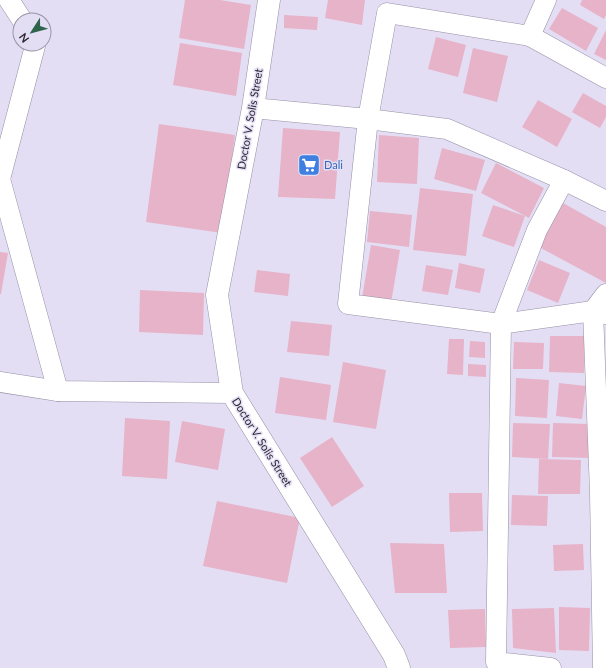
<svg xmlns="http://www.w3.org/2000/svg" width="606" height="668" font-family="Lato,sans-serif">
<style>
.building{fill:#e6b3c8}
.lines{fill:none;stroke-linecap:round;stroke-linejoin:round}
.street-casing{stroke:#9690a5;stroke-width:21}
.secondary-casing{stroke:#9690a5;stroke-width:23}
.street{stroke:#fff;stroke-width:20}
.secondary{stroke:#fff;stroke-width:22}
.labels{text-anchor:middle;stroke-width:3;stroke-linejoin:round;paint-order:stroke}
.street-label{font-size:11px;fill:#28252e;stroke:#e4def5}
.shop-label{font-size:11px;fill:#366cbe;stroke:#e4def5;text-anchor:start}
</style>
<rect width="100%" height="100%" fill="#e4def5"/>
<g class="building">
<polygon points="185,0 220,0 251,5 244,49 179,38"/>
<polygon points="328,0 365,0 362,25 325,18"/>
<polygon points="582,0 606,0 606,15 604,19 580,5"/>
<polygon points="562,8 598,28 586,51 549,29"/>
<polygon points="284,15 318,17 317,30 284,28"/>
<polygon points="606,30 606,60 594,54"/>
<polygon points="436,37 466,45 458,77 428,69"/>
<polygon points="180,43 242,53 236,96 173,85"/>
<polygon points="473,48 508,56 497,102 463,93"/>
<polygon points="583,93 606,106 606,117 600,128 572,112"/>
<polygon points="538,100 572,119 557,147 522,127"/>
<polygon points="159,124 235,135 222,233 146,222"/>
<polygon points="283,128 340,132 335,199 278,197"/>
<polygon points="379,135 419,138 417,184 377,182"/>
<polygon points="442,148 485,160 476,191 434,179"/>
<polygon points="496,163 544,188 529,218 481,193"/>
<polygon points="420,188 473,194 466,256 413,250"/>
<polygon points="563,203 606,227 606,283 539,247"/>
<polygon points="493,205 525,216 514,247 482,236"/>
<polygon points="370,211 412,215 409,247 367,242"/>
<polygon points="371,245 400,250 391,303 362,298"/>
<polygon points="0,252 8,253 1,294 0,294"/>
<polygon points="539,260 570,273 558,303 527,290"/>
<polygon points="459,263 485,269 480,293 455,288"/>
<polygon points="426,265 453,270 448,295 422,291"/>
<polygon points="257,270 290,274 288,296 254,292"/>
<polygon points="140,290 204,293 203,335 139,332"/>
<polygon points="291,321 332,325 329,356 287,352"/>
<polygon points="550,336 585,336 584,373 549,372"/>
<polygon points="449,339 464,339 463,375 447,374"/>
<polygon points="470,341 485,342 485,358 469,357"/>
<polygon points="514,342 544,343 543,369 513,369"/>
<polygon points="343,362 386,370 376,429 333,422"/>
<polygon points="468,364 486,365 486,377 468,376"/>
<polygon points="280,377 331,385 326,420 275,413"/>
<polygon points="516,378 549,380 547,418 515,416"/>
<polygon points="559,383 586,386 582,419 556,416"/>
<polygon points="125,418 170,421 167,479 122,476"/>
<polygon points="182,421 225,429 218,470 175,462"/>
<polygon points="513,423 550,424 548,459 512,457"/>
<polygon points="553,423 591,424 591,458 552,457"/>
<polygon points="332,437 364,486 332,507 300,458"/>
<polygon points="539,459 581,460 580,494 538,494"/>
<polygon points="449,493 482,493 483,531 450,532"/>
<polygon points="512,495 548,496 547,526 511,525"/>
<polygon points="217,501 300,518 287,583 203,566"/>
<polygon points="390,543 444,544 447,593 395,593"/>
<polygon points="583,544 584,570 554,571 553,545"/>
<polygon points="559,607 590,608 589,651 559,650"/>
<polygon points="554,608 556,653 513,648 512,609"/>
<polygon points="485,609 486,647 450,648 448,610"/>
</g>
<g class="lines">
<g class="street-casing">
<g id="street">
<polyline points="9,0 22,20"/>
<polyline points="530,36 546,0"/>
<polyline points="606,78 530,36 387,13 368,119 348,304 501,324 593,311 606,314"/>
<polyline points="253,108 368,119 447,129 564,180 606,201"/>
<polyline points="0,179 58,391"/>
<polyline points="0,179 35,46 34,44"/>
<polyline points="0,382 58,391 232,393"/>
<polyline points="551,668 496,662 501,324 537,230 564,180"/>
<polyline points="603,668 600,492 593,311 606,294"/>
</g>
</g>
<g class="secondary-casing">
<polyline id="secondary" points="269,0 253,108 217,295 232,393 394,655 399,668"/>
</g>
<use href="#street" class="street"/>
<use href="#secondary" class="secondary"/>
</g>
<defs>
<g id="supermarket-square" transform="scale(1.15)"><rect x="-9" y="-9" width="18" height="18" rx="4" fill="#3f7fe0" stroke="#e4def5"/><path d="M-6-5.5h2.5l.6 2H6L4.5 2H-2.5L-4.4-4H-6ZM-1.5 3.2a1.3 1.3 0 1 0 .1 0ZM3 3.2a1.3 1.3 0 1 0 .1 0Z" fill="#fff"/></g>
</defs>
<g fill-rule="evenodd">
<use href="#supermarket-square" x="309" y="165"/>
</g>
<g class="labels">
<g class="street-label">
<text transform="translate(250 119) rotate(-80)" y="4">Doctor V. Solis Street</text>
<text transform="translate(262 442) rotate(58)" y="4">Doctor V. Solis Street</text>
</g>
<g class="shop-label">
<text x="324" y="169">Dali</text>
</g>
</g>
<g transform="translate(32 32) rotate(234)"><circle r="19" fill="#e4def5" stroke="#9994a5"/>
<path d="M0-3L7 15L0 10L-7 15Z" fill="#2d644b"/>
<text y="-6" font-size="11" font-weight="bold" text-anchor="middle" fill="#28252e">N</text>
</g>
</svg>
